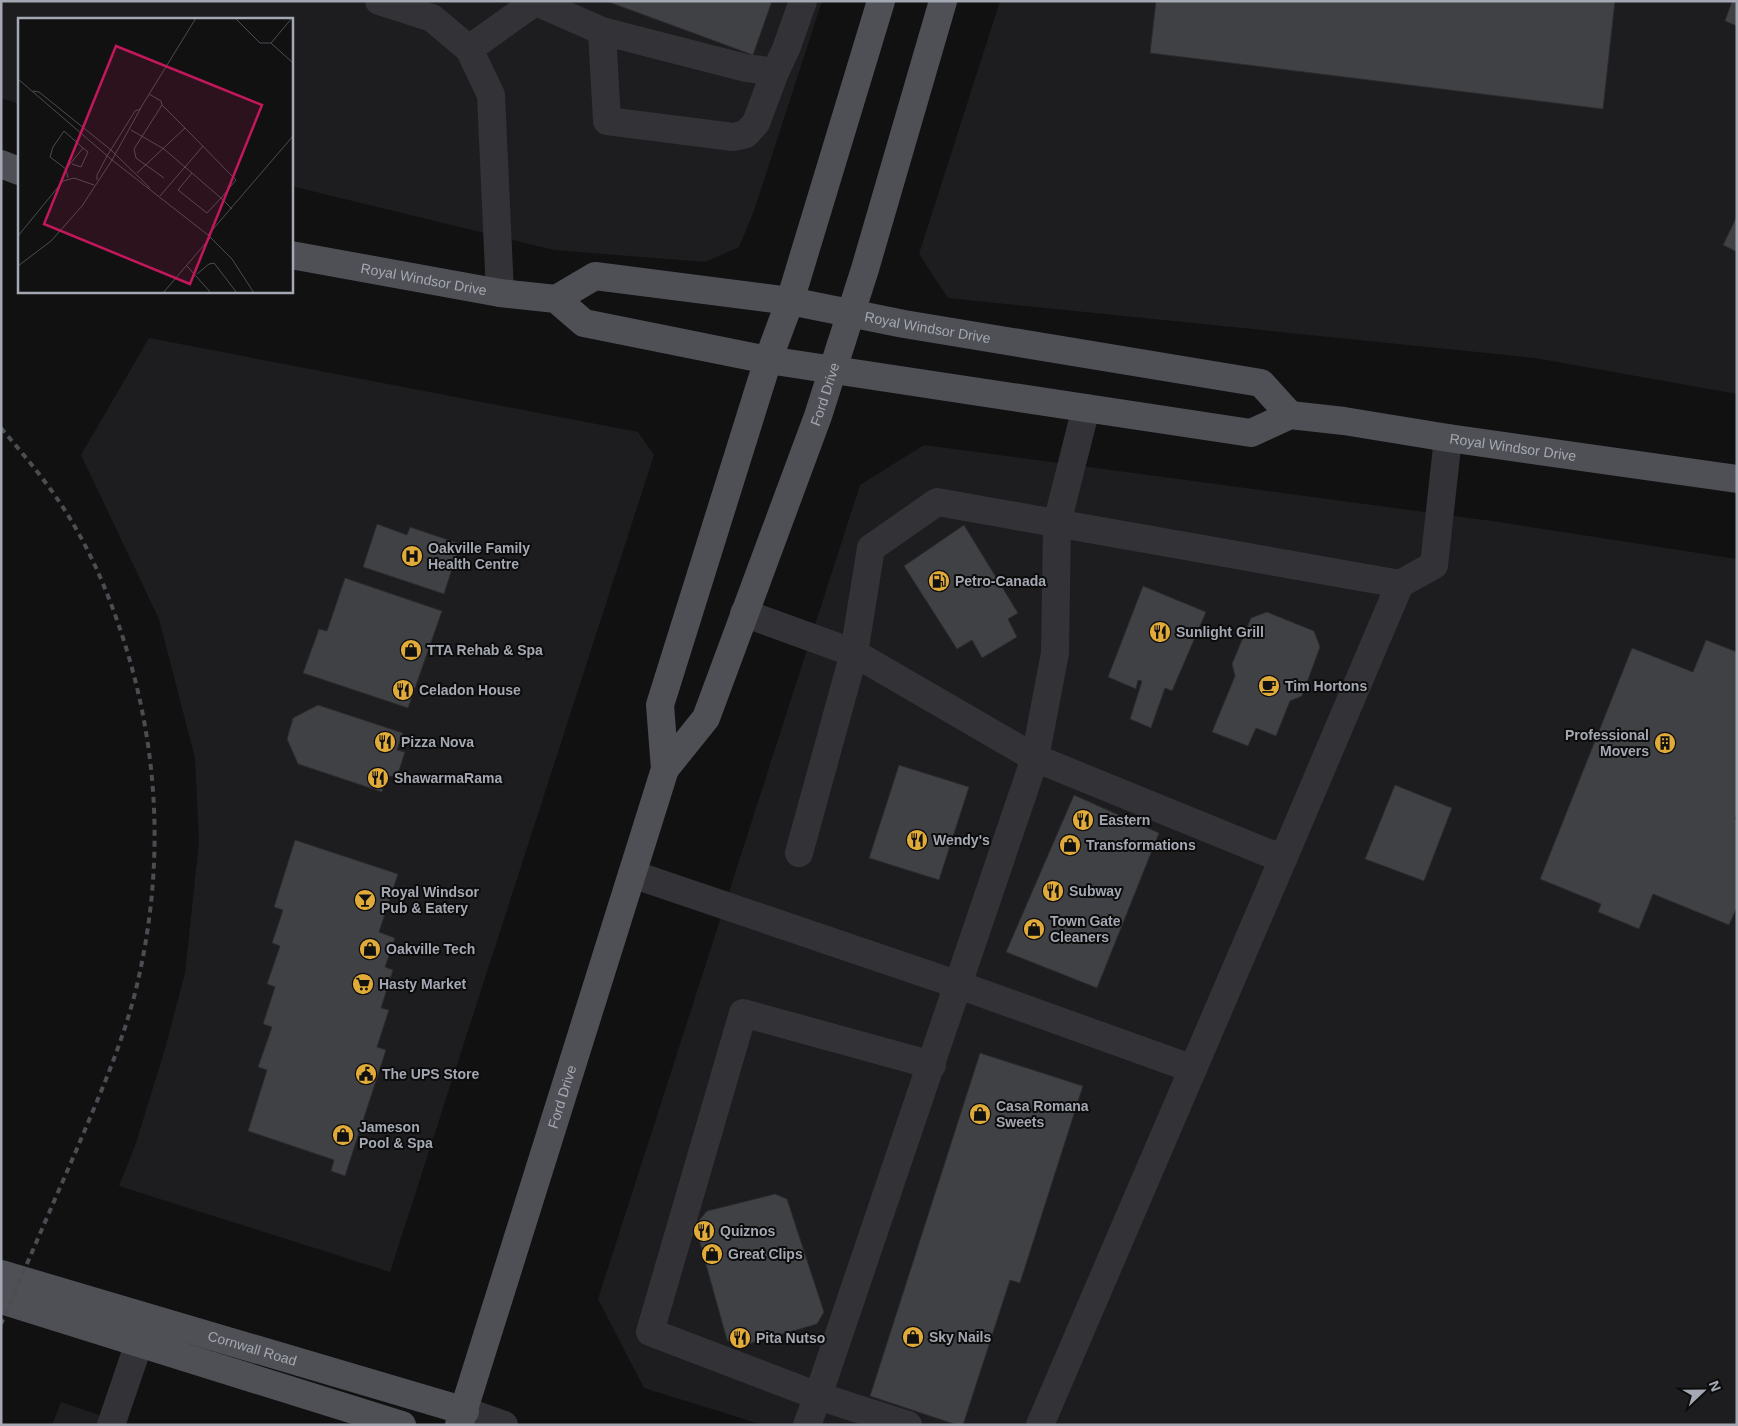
<svg xmlns="http://www.w3.org/2000/svg" width="1738" height="1426" font-family="Helvetica,sans-serif">
<style>
.built{fill:#1d1d1f}
.building{fill:#404145;stroke:#2b2b2e}
.lines{fill:none;stroke-linecap:round;stroke-linejoin:round}
.minor{stroke:#333337;stroke-width:28}
.major{stroke:#4f5056;stroke-width:28}
.rail{stroke:#4c4d52;stroke-width:4;stroke-dasharray:6 5;stroke-linecap:butt}
.labels{text-anchor:middle;stroke-width:4;stroke-linejoin:round;paint-order:stroke}
.street-label{font-size:14px;fill:#a4a8b2;stroke:#0c0c0d}
.poi-label{font-size:14px;font-weight:bold;fill:#a4a8b2;stroke:#0c0c0d;text-anchor:start}
.inset-road{fill:none;stroke:#4c4d52;stroke-width:1}
.view{fill:#c2185b;fill-opacity:0.15;stroke:#c2185b;stroke-width:2.5}
.inset-edge{fill:none;stroke:#a4a8b2;stroke-width:2.5}
</style>
<rect width="100%" height="100%" fill="#111112"/>
<g class="built">
<polygon points="1,1 822,1 754,211 739,247 705,262 554,250 291,186 291,19 19,19 19,104 1,98"/>
<polygon points="1000,1 1737,1 1737,394 1535,358 948,298 919,254"/>
<polygon points="149,338 638,432 654,455 390,1272 119,1186 135,1146 165,1049 185,973 199,842 195,758 159,619 81,455"/>
<polygon points="924,445 1492,521 1737,559 1737,1425 763,1425 644,1388 598,1299 860,485"/>
<polygon points="61,1402 129,1425 52,1425"/>
</g>
<g class="building">
<polygon points="606,1 772,1 753,55"/>
<polygon points="1156,1 1615,1 1603,109 1150,53"/>
<polygon points="1732,1 1737,1 1737,26 1725,21"/>
<polygon points="1737,216 1737,252 1723,245"/>
<polygon points="377,524 407,535 410,527 460,544 444,594 363,567"/>
<polygon points="964,525 1018,613 1008,619 1017,637 982,658 972,640 957,649 904,566"/>
<polygon points="345,578 442,611 408,708 303,673 319,629 327,631"/>
<polygon points="1143,586 1206,612 1172,691 1165,688 1151,728 1130,719 1142,681 1138,680 1136,689 1108,677"/>
<polygon points="1267,612 1314,631 1320,647 1302,696 1290,701 1276,736 1256,728 1248,746 1212,732 1235,676 1232,664 1251,618"/>
<polygon points="1706,640 1737,652 1737,815 1735,819 1737,819 1737,907 1729,925 1653,894 1639,929 1598,912 1601,904 1540,879 1632,648 1693,672"/>
<polygon points="318,705 403,733 397,750 405,752 397,777 387,776 382,792 298,764 287,739 293,718"/>
<polygon points="899,765 969,787 939,880 869,858"/>
<polygon points="1395,785 1452,808 1424,881 1365,859"/>
<polygon points="1074,795 1159,833 1097,988 1006,952"/>
<polygon points="295,840 398,874 379,932 395,938 385,967 393,970 381,1008 389,1010 377,1047 386,1050 345,1176 331,1171 334,1160 248,1131 267,1070 258,1067 272,1027 263,1024 275,987 267,984 280,946 272,943 283,910 274,907"/>
<polygon points="980,1053 1083,1086 1020,1283 1010,1280 963,1425 957,1425 870,1396"/>
<polygon points="775,1194 787,1199 824,1312 817,1324 738,1347 727,1340 695,1225 707,1211"/>
</g>
<g class="lines">
<g class="minor">
<polyline points="379,1 432,18 469,49 491,95 500,293"/>
<polyline points="536,2 602,31 746,68 775,72 756,123 746,134 733,137 607,121 602,31"/>
<polyline points="469,49 536,1"/>
<polyline points="775,72 786,49 803,1"/>
<polyline points="744,613 854,653 1035,758 1283,859 1400,584"/>
<polyline points="799,853 854,653 871,548 937,502 1400,584 1434,565 1448,438"/>
<polyline points="632,874 959,985 1193,1069"/>
<polyline points="465,1411 504,1425"/>
<polyline points="111,1425 139,1343"/>
<polyline points="807,1425 818,1396 650,1332 743,1013 932,1065"/>
<polyline points="908,1425 818,1396 1035,758 1055,653 1057,523 1086,408"/>
<polyline points="1040,1425 1283,859"/>
</g>
<g class="major">
<polyline points="1,164 19,171"/>
<path id="s1" d="M 291,255 L 500,293 L 556,299 L 584,323 L 768,360 L 1251,433 L 1290,415 L 1344,421 L 1448,438 L 1737,479"/>
<path id="s2" d="M 556,299 L 595,276 L 790,301 L 904,324 L 1261,383 L 1290,415"/>
<polyline points="665,769 660,705 768,360 790,301 881,1"/>
<path id="s3" d="M 1,1274 L 465,1411"/>
<polyline points="1,1300 402,1425"/>
<path id="s4" d="M 459,1425 L 665,769 L 706,718 L 818,416 L 865,269 L 943,1"/>
</g>
<path class="rail" d="M 1,428 C 24,455 47,482 66,512 C 90,550 108,592 122,635 C 161,753 165,876 134,997 C 120,1050 97,1101 76,1151 C 51,1208 26,1266 1,1324"/>
</g>
<defs>
<g id="hospital-disc" transform="scale(1.125)"><circle r="9.5" fill="#e1ab3a" stroke="#0c0c0d"/><path d="M-5-5h3v3.5h4V-5h3V5h-3V1.5h-4V5h-3Z" fill="#111"/></g>
<g id="fuel-disc" transform="scale(1.125)"><circle r="9.5" fill="#e1ab3a" stroke="#0c0c0d"/><path d="M-5.5-6h7V0h2V4h1.3V-2.5L3-4.5l.8-.8L6-3V5H2.5V1h-1V6h-7ZM-4.2-4.7v3.2H.2V-4.7Z" fill="#111"/></g>
<g id="restaurant-disc" transform="scale(1.125)"><circle r="9.5" fill="#e1ab3a" stroke="#0c0c0d"/><path d="M-5-6h1v4h1v-4h1v4h1v-4h1v5L-1.5 .5V6h-2V.5L-5-1ZM5-6V6H3V1.5H1.5Q1.5-4 5-6Z" fill="#111"/></g>
<g id="shop-disc" transform="scale(1.125)"><circle r="9.5" fill="#e1ab3a" stroke="#0c0c0d"/><path d="M-5-2.5h2.3a2.7 3.5 0 0 1 5.4 0H5L5.5 6h-11ZM-1.5-2.5h3a1.5 2.3 0 0 0-3 0Z" fill="#111"/></g>
<g id="cafe-disc" transform="scale(1.125)"><circle r="9.5" fill="#e1ab3a" stroke="#0c0c0d"/><path d="M-5.5-4.5H6V0H3Q3 3.5 0 3.5H-2.5Q-5.5 3.5-5.5 0ZM3-3.2v2h1.7v-2ZM-6 4.5H4V6H-6Z" fill="#111"/></g>
<g id="building-disc" transform="scale(1.125)"><circle r="9.5" fill="#e1ab3a" stroke="#0c0c0d"/><path d="M-4-6H4V6H1V3H-1V6H-4ZM-2.5-4.3h1.7v1.8h-1.7ZM.8-4.3h1.7v1.8H.8ZM-2.5-1h1.7V.8h-1.7ZM.8-1h1.7V.8H.8Z" fill="#111"/></g>
<g id="bar-disc" transform="scale(1.125)"><circle r="9.5" fill="#e1ab3a" stroke="#0c0c0d"/><path d="M-6-5H6L.8 .8V4.5H3.5V6h-7V4.5H-.8V.8Z" fill="#111"/></g>
<g id="supermarket-disc" transform="scale(1.125)"><circle r="9.5" fill="#e1ab3a" stroke="#0c0c0d"/><path d="M-6-5.5h2.5l.6 2H6L4.5 2H-2.5L-4.4-4H-6ZM-1.5 3.2a1.3 1.3 0 1 0 .1 0ZM3 3.2a1.3 1.3 0 1 0 .1 0Z" fill="#111"/></g>
<g id="civic-disc" transform="scale(1.125)"><circle r="9.5" fill="#e1ab3a" stroke="#0c0c0d"/><path d="M-.6-6.5H3V-4.5H.6V-3L4-1V1h2V6H-6V1h2V-1L-.6-3ZM-1.2 2.5V6h2.4V2.5Z" fill="#111"/></g>
</defs>
<g fill-rule="evenodd">
<use href="#hospital-disc" x="412" y="556"/>
<use href="#fuel-disc" x="939" y="581"/>
<use href="#restaurant-disc" x="1160" y="632"/>
<use href="#shop-disc" x="411" y="650"/>
<use href="#cafe-disc" x="1269" y="686"/>
<use href="#restaurant-disc" x="403" y="690"/>
<use href="#restaurant-disc" x="385" y="742"/>
<use href="#building-disc" x="1665" y="743"/>
<use href="#restaurant-disc" x="378" y="778"/>
<use href="#restaurant-disc" x="1083" y="820"/>
<use href="#restaurant-disc" x="917" y="840"/>
<use href="#shop-disc" x="1070" y="845"/>
<use href="#restaurant-disc" x="1053" y="891"/>
<use href="#bar-disc" x="365" y="900"/>
<use href="#shop-disc" x="1034" y="929"/>
<use href="#shop-disc" x="370" y="949"/>
<use href="#supermarket-disc" x="363" y="984"/>
<use href="#civic-disc" x="366" y="1074"/>
<use href="#shop-disc" x="980" y="1114"/>
<use href="#shop-disc" x="343" y="1135"/>
<use href="#restaurant-disc" x="704" y="1231"/>
<use href="#shop-disc" x="712" y="1254"/>
<use href="#shop-disc" x="913" y="1337"/>
<use href="#restaurant-disc" x="740" y="1338"/>
</g>
<g class="labels">
<g class="street-label">
<text dy="5" stroke="none"><textPath href="#s1" startOffset="135">Royal Windsor Drive</textPath></text>
<text dy="5" stroke="none"><textPath href="#s2" startOffset="382">Royal Windsor Drive</textPath></text>
<text dy="5" stroke="none"><textPath href="#s4" startOffset="1098">Ford Drive</textPath></text>
<text dy="5" stroke="none"><textPath href="#s1" startOffset="1250">Royal Windsor Drive</textPath></text>
<text dy="5" stroke="none"><textPath href="#s4" startOffset="344">Ford Drive</textPath></text>
<text dy="5" stroke="none"><textPath href="#s3" startOffset="262">Cornwall Road</textPath></text>
</g>
<g class="poi-label">
<text x="428" y="553">Oakville Family<tspan x="428" dy="16">Health Centre</tspan></text>
<text x="955" y="586">Petro-Canada</text>
<text x="1176" y="637">Sunlight Grill</text>
<text x="427" y="655">TTA Rehab &amp; Spa</text>
<text x="1285" y="691">Tim Hortons</text>
<text x="419" y="695">Celadon House</text>
<text x="1649" y="740" text-anchor="end">Professional<tspan x="1649" dy="16">Movers</tspan></text>
<text x="401" y="747">Pizza Nova</text>
<text x="394" y="783">ShawarmaRama</text>
<text x="1099" y="825">Eastern</text>
<text x="933" y="845">Wendy's</text>
<text x="1086" y="850">Transformations</text>
<text x="1069" y="896">Subway</text>
<text x="381" y="897">Royal Windsor<tspan x="381" dy="16">Pub &amp; Eatery</tspan></text>
<text x="1050" y="926">Town Gate<tspan x="1050" dy="16">Cleaners</tspan></text>
<text x="386" y="954">Oakville Tech</text>
<text x="379" y="989">Hasty Market</text>
<text x="382" y="1079">The UPS Store</text>
<text x="996" y="1111">Casa Romana<tspan x="996" dy="16">Sweets</tspan></text>
<text x="359" y="1132">Jameson<tspan x="359" dy="16">Pool &amp; Spa</tspan></text>
<text x="720" y="1236">Quiznos</text>
<text x="728" y="1259">Great Clips</text>
<text x="929" y="1342">Sky Nails</text>
<text x="756" y="1343">Pita Nutso</text>
</g>
</g>
<g transform="translate(18 18)">
<rect width="275" height="275" fill="#111112"/>
<path class="inset-road" d="M 217,0 L 242,25 L 253,25 L 275,45M 253,25 L 274,0M 0,61 L 94,142 L 190,217 L 214,241 L 236,275M 15,73 L 21,74 L 93,132 L 132,170M 131,76 L 143,83 L 144,87 L 116,131 L 118,140 L 146,160M 113,112 L 146,131 L 203,180 L 218,162 L 167,110M 48,151 L 65,130 L 70,134 L 63,149 L 54,146M 119,155 L 167,110 L 144,87M 174,155 L 160,172 L 189,195 L 203,180 L 214,191M 50,160 L 48,151 L 32,139 L 35,129 L 46,113 L 65,130M 79,162 L 79,157 L 89,138 L 117,93 L 122,91M 142,178 L 185,128M 190,217 L 275,118M 0,218 L 45,163 L 56,160 L 76,167M 0,248 L 33,223 L 64,188 L 94,142 L 125,86 L 178,0M 169,248 L 193,275M 179,256 L 191,246 L 196,245 L 219,275M 145,275 L 192,220"/>
<path class="view" d="M 98,28 L 244,87 L 172,266 L 26,206 Z"/>
<rect width="275" height="275" class="inset-edge"/>
</g>
<rect width="1738" height="1426" fill="none" stroke="#a4a8b2" stroke-width="5"/>
<g transform="translate(1703 1391) rotate(68)" stroke="#0c0c0d" stroke-width="4" paint-order="stroke">
<path d="M0-4L9 19L0 12L-9 19Z" fill="#a4a8b2"/>
<text y="-8" font-size="14" font-weight="bold" text-anchor="middle" fill="#a4a8b2">N</text>
</g>
</svg>
